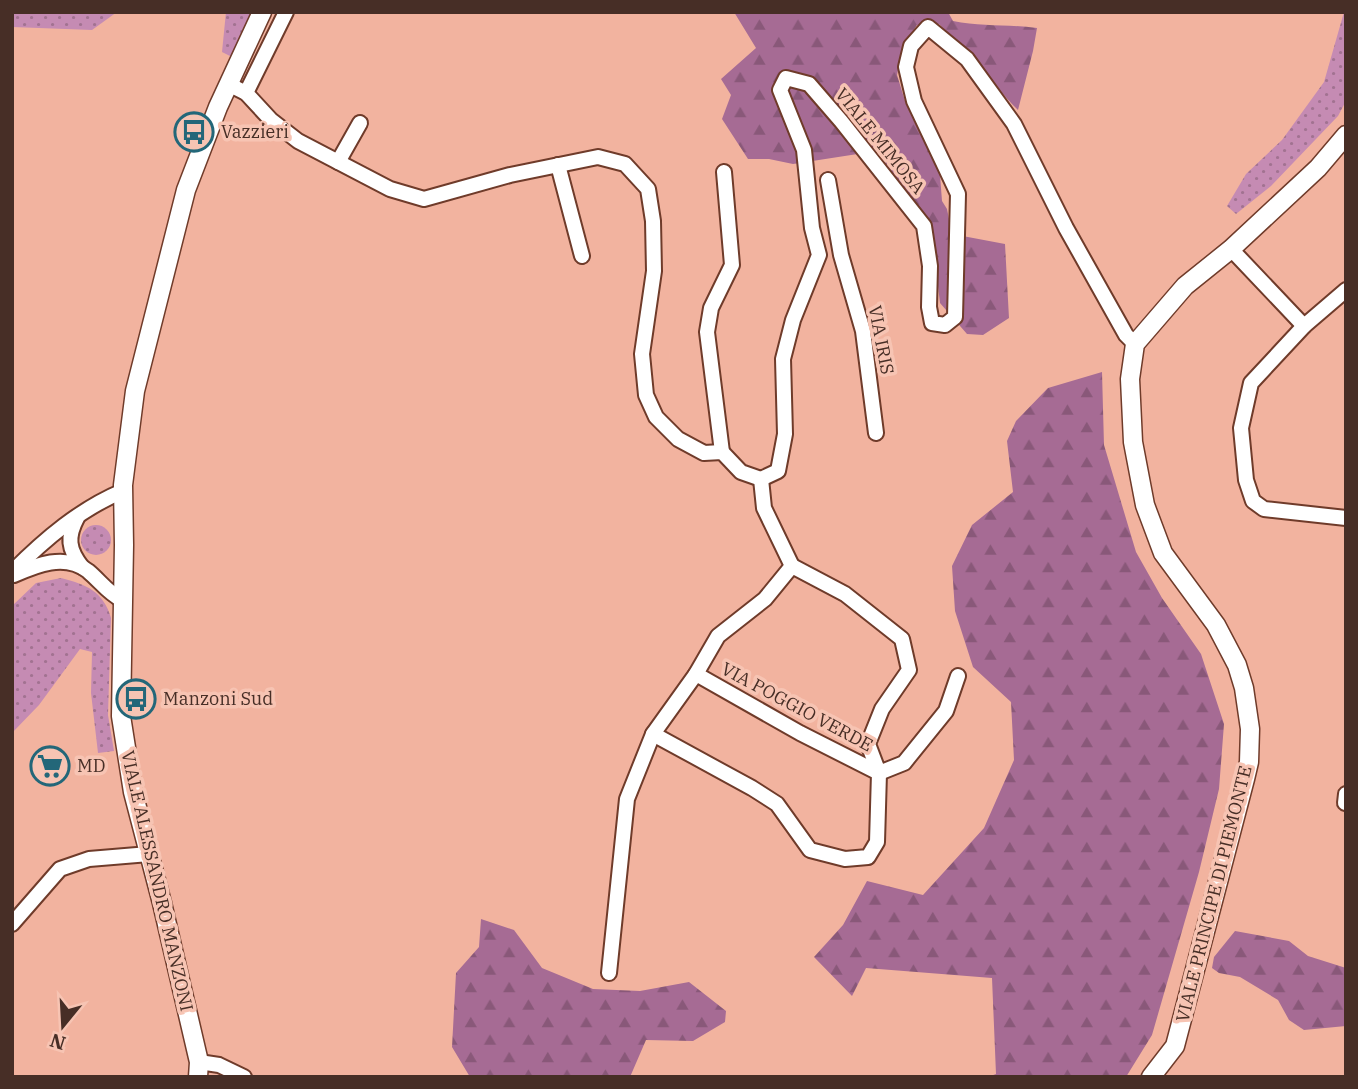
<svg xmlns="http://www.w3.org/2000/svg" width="1358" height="1089" font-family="'IBM Plex Serif',serif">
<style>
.grass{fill:url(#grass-dots)}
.forest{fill:url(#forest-firs)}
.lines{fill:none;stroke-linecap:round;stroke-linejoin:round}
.minor-casing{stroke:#6f3b2a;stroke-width:18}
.tertiary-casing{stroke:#6f3b2a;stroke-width:21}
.minor{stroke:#fff;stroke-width:14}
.tertiary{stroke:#fff;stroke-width:18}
.labels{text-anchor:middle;stroke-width:7;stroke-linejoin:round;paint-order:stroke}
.poi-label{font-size:18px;fill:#472e26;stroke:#f7c4b3;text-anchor:start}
.street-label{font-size:18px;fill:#472e26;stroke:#f7c4b3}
</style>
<defs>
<pattern id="grass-dots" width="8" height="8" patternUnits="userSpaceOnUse" patternTransform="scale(1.75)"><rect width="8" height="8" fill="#c58bb3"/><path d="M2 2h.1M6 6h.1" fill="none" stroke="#a27291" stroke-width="1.8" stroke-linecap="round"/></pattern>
<pattern id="forest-firs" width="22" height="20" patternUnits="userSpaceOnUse" patternTransform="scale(1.75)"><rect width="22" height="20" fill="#a66b94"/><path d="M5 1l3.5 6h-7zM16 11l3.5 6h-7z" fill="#895879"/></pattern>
</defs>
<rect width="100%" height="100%" fill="#f2b39f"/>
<g class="grass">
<polygon points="12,12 117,12 92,30 12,27"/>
<polygon points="226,12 254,12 232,57 222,52"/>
<polygon points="1344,12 1346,12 1346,101 1338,116 1271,186 1236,214 1227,206 1246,174 1282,140 1324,82"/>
<circle cx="96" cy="540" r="15"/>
<path d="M 61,578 C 86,584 104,592 111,618 L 108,715 L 114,751 L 98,753 L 91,693 L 92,652 L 80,649 L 39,705 L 12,733 L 12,606 L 36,583 Z"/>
</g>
<g class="forest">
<path d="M 734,12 L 948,12 L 953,21 C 981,27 1008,24 1037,28 L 1033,51 L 1018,110 C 1002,95 992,79 979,62 C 967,47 952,38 939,24 L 917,25 L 903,47 L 897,75 L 906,104 L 940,175 L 942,201 L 947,209 L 952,234 L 1005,244 L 1009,318 L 983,335 L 967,334 L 940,303 L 931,227 L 877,151 L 793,164 L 769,159 L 748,159 L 722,119 L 731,95 L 721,79 L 756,48 Z"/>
<polygon points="1102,372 1104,445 1136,552 1162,598 1201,654 1224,724 1219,789 1199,872 1152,1035 1126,1077 988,1077 996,1074 992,978 866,968 852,996 814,957 843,925 867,881 923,895 984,828 1014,760 1011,702 973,667 955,611 952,566 972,525 1013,492 1007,441 1016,421 1048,388"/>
<polygon points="481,919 514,930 542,968 593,989 640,991 689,982 726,1011 725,1022 693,1041 646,1040 630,1077 470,1077 452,1047 456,973 479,947"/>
<polygon points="1235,931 1289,941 1308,956 1346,968 1346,1026 1304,1030 1289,1020 1278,1000 1240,977 1219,973 1212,968 1214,957"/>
</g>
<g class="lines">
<g class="minor-casing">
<g id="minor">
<polyline points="228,84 246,93 271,120 298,141 390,189 424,199 510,175 598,157 625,164 648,189 653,221 654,271 642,354 646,395 656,417 678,439 704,453 722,452 741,472 761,479 778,471 785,434 783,359 793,320 819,255 812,228 804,150 780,90 786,78 809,84 841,121 924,226 930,266 929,307 932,323 945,325 955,317 958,194 914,101 906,67 911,46 928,27 967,59 1014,124 1066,228 1126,335 1135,344"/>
<polyline points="246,93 286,12"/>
<polyline points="338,162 360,123"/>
<polyline points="558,165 582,256"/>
<polyline points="828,180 841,255 863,331 876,433"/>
<polyline points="1231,249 1304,326"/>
<polyline points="1346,290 1304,326 1251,383 1241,428 1246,480 1253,501 1264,509 1346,518"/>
<polyline points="722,452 707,332 711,308 732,265 724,172"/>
<path d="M 77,518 C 67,537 68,549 82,567"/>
<polyline points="792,566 845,594 902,639 909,670 882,709 868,744 879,773 904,763 946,711 958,676"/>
<path d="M 12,572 C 45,539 80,509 123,491"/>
<path d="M 14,575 C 36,565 65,553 88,571 C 100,581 108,593 122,600"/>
<polyline points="653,734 752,788 777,804 810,850 845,859 868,857 877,842 879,773 800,733 696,674"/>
<polyline points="1345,803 1346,794"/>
<polyline points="12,924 60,869 89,859 149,854"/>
<polyline points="609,973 627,799 653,734 696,674 718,636 765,599 792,566 764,508 761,479"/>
<polyline points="199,1062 219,1065 244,1077"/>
</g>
</g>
<g class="tertiary-casing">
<g id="tertiary">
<polyline points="198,1077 199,1062 162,903 133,792 121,716 124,545 123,485 135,391 186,190 218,107 262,12"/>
<polyline points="1151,1077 1175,1046 1245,779 1249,762 1250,729 1244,688 1237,665 1216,625 1163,553 1145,505 1133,442 1130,379 1135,344 1185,286 1231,249 1318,168 1346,135"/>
</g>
</g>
<use href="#minor" class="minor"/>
<use href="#tertiary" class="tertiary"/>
</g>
<defs>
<g id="bus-ring" transform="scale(2.0125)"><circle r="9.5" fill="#f7c4b3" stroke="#236779" stroke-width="1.5"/><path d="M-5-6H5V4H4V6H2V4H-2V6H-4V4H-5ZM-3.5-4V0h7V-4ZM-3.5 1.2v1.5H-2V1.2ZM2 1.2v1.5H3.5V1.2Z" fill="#236779"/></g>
<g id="supermarket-ring" transform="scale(2.0125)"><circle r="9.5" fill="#f7c4b3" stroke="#236779" stroke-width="1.5"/><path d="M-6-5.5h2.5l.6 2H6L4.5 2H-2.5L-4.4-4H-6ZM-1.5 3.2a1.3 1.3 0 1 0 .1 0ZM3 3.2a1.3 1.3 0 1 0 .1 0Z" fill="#236779"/></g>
</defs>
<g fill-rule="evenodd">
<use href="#bus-ring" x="194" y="132"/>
<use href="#bus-ring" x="136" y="699"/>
<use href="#supermarket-ring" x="50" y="766"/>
</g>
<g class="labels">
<g class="poi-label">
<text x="221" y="138">Vazzieri</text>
<text x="163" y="705">Manzoni Sud</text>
<text x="77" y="772">MD</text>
</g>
<g class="street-label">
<text transform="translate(880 141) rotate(51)" y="6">VIALE MIMOSA</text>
<text transform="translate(881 340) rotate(79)" y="6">VIA IRIS</text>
<text transform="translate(797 707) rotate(28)" y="6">VIA POGGIO VERDE</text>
<text transform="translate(157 881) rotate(77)" y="6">VIALE ALESSANDRO MANZONI</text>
<text transform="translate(1214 894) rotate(-76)" y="6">VIALE PRINCIPE DI PIEMONTE</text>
</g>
</g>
<rect width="1358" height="1089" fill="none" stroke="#472e26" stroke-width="28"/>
<g transform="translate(63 1026) rotate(198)" stroke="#f7c4b3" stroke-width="5" paint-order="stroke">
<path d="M0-5L12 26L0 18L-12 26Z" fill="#472e26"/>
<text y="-10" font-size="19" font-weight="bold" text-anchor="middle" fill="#472e26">N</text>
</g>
</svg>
